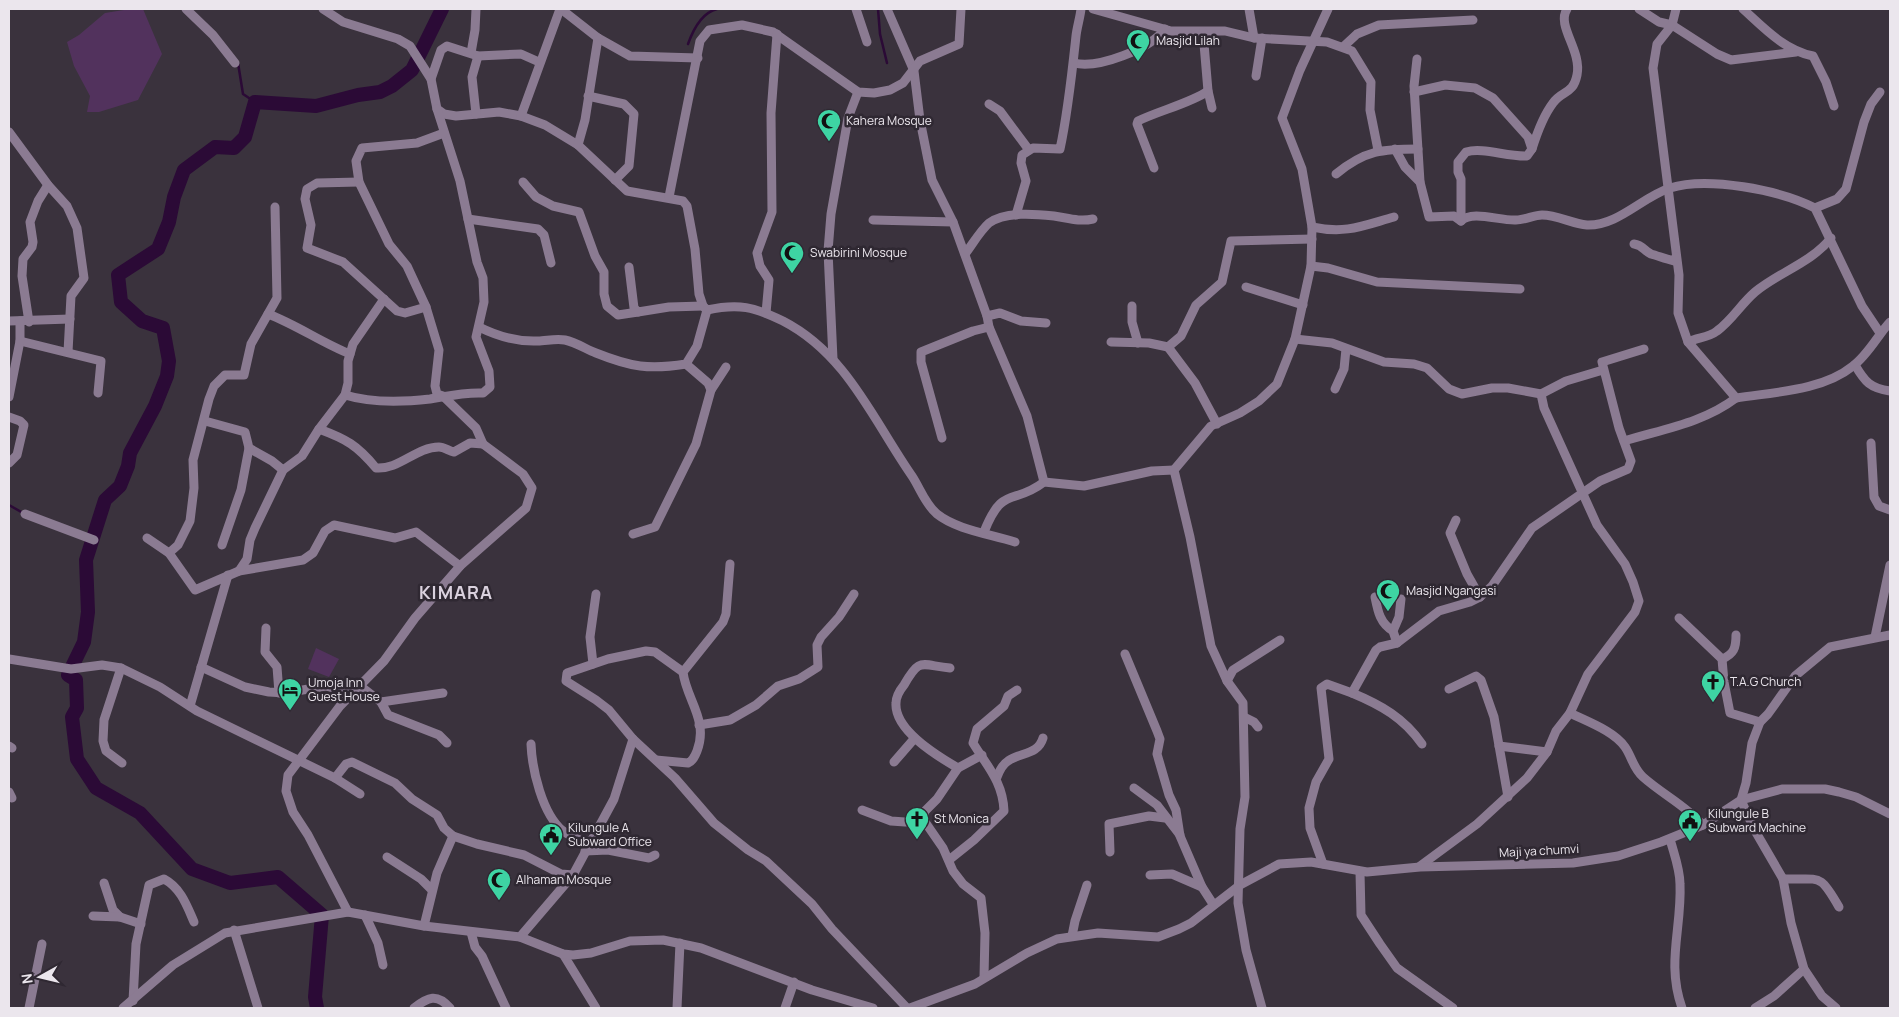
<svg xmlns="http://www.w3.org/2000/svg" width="1899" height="1017" font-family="Manrope,sans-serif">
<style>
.green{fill:#52325d}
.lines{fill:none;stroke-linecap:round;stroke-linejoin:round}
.stream{stroke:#2b0a36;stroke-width:2.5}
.river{stroke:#2b0a36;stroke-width:14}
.minor{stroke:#8b7b92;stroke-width:9}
.labels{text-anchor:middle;stroke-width:5;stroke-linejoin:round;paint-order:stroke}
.poi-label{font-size:12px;fill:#ebe6ed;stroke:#2f2832;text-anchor:start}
.street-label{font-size:12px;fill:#ebe6ed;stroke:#2f2832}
.district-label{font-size:18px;font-weight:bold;letter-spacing:1px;fill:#dad1de;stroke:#2f2832}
</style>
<rect width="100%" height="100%" fill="#3a323d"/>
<g class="green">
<polygon points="130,9 143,9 162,54 138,100 99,112 87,112 90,96 74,66 67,42 79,35 105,13"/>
<polygon points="316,648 339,659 329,677 308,669"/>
</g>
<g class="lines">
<g class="stream">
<polyline points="878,9 880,34 887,63"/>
<path d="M 688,44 C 693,30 701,13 717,9"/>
<polyline points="238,63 243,94 255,102"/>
<polyline points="9,505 23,513"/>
</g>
<polyline class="river" points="317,1008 315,997 322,915 278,877 230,883 192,869 140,813 96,788 77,759 72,717 77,708 76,680 68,675 84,642 88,612 86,560 105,500 120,486 128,466 130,453 155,406 167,376 169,361 163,328 142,321 121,302 118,275 158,249 169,222 174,197 184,170 215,147 234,148 245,137 255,102 316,106 358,95 380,92 392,86 412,70 442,9"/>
<g class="minor">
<polyline points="186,9 213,35 235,63"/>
<path d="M 323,9 L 343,22 L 398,39 L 410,46 L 431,79 L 437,109 L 444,114 L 456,116 L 499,112 L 521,116 L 545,125 L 578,145 L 627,191 L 683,201 L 687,206 L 695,249 L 699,294 L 703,306 L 707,310 C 739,303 754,307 783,321 C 847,354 873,420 912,476 C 920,488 925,504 937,514 C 957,530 991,534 1015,542"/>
<polyline points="561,9 598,38 630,56 698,58"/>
<polyline points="856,9 867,42"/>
<polyline points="887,9 914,71 920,120 932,180 953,222 987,316 989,327 1027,416 1044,482"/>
<polyline points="1093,9 1171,31 1225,31 1254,38 1327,42 1352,51 1371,82 1370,110 1378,150"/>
<polyline points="1249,9 1254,38"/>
<polyline points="1639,9 1659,22 1672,25 1717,54 1731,60 1796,52"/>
<path d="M 1676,9 L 1672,25 L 1657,44 L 1653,68 L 1679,275 L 1678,313 L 1688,342 L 1736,398 C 1774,392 1822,391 1853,366 C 1868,355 1878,335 1890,322"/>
<path d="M 1743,9 C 1764,28 1784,50 1813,56 L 1826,82 L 1834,106"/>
<polyline points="1203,32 1208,91 1212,108"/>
<polyline points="1343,47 1357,34 1379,25 1473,20"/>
<polyline points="471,53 475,30 476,9"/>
<path d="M 1417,59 L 1414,86 L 1420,182 L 1429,217 L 1454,216 L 1461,221 C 1472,210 1500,221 1516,220 C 1525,220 1534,215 1542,215 C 1558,215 1572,224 1587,225 C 1618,226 1642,197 1670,188 C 1707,176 1780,190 1815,208 L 1862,306 L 1880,333"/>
<path d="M 1074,63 C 1098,69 1150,49 1165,29"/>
<polyline points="1256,76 1262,38"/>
<polyline points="431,79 441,50 447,46 478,56 521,54 539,62"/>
<path d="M 1414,92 L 1445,85 L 1475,88 L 1493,98 L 1528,137 L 1532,149 L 1527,156 C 1507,157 1483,147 1466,152 L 1458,162 L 1458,172 L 1461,179 L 1461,221"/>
<polyline points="588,96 624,104 634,114 629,166 615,180"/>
<polyline points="989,104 1000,111 1029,150"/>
<polyline points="476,114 472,77 478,56"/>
<polyline points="521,116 560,9"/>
<polyline points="9,132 48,185 67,206 77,228 84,278 71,296 68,352"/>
<polyline points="578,145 585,120 598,38"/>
<polyline points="1395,149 1405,167 1420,182"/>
<path d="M 1532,149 C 1537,133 1543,116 1553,103 C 1562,90 1573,95 1577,75 C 1582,50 1556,26 1567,9"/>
<path d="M 1154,168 L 1137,124 L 1138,121 C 1158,111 1191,103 1208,91"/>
<path d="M 1336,174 C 1365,150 1383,149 1418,149"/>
<polyline points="359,182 317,183 307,189 305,199 311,225 307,248 343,262 397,311 405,313 426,307"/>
<polyline points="523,182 536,197 553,206 579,212 595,256 604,272 604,294 607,306 618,315 638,312"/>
<polyline points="669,197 700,41 709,30 742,25 773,32 858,92 874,93 890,90 903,83 920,61 959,44 961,9"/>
<polyline points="1815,208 1837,199 1846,189 1864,122 1871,104 1880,92"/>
<path d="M 1016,215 L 1026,181 L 1021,163 L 1022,155 L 1033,148 L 1060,149 C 1068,112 1072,73 1076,36 C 1077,27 1080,18 1081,9"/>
<polyline points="468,219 538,229 544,235 551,263"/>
<polyline points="873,220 953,222"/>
<path d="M 1312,227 C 1346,234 1362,226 1394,217"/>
<path d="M 1634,244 C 1643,245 1644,251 1651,254 C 1658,256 1666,259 1674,261 L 1676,257"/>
<path d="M 965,254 C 972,245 980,231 989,223 C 1005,211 1036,214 1054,216 C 1068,218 1079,222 1093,219"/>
<polyline points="1311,266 1328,268 1377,282 1520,289"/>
<polyline points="629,267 634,308 638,312 669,307 703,306"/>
<polyline points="1246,287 1303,305"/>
<polyline points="1132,306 1132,322 1138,343"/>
<polyline points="766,313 769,280 760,266 757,253 772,212 771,113 777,34"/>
<path d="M 268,314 C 297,325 322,343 350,354"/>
<polyline points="987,316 1000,313 1021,321 1046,323"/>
<polyline points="9,321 70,319"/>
<polyline points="29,322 22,276 23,259 32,247 33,242 30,222 38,201 48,185"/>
<path d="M 479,327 C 497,336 517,342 538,341 C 546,341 556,338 565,340 C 575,342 586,349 596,353 C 631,367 649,370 686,364 L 697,346 L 707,310"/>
<polyline points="1295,339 1332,343 1384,362 1414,364 1427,368 1449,389 1462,394 1492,388 1508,388 1541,394 1544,408 1597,525 1625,564 1633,582 1639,601 1635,612 1588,674 1570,713 1556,731 1547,752 1527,778 1477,824 1420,866"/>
<polyline points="20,341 101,361 98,393"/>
<polyline points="1111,342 1149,343 1168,347 1181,336 1196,305 1222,282 1231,241 1312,239"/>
<path d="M 1688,342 C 1698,337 1708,338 1717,331 C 1732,320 1741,304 1755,292 C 1779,272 1811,263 1831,238"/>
<polyline points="1168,347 1195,383 1217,424"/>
<polyline points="833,359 828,251 831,214 848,118 858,92"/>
<path d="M 1855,365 C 1865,382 1870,388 1890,391"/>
<polyline points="1335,389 1344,369 1346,349"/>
<polyline points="711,390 726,367"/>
<polyline points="1541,394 1566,381 1603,370"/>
<path d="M 345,395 C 371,403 403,402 430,399 C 448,396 465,392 483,393 L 490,387 L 489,371 L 476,337 L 484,302 L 483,278 L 477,262 L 460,181 L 437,109"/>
<polyline points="9,397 20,341 20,321"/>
<polyline points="9,417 20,421 24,425 17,455 9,463"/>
<polyline points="205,421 245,432 249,448 272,461 283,470"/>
<path d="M 319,429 C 346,439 357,445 376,468 C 399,470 416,447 439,447 C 444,447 449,451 454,452 L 470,443 L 483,444"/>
<polyline points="942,438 921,362 921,352 973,331 989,327"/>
<path d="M 1624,441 C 1663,429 1703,423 1736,398"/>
<polyline points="1871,443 1874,497 1879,506 1890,510"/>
<polyline points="25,514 94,540"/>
<polyline points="1456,520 1450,533 1467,574 1480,597"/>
<path d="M 984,532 C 1003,484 1013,506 1044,482 L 1084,486 L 1152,471 L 1174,470"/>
<polyline points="633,534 655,527 696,444 711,390 708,383 686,364"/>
<polyline points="147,538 169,553 195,590 239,571 303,560 313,553 325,531 334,525 395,538 416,532 460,566"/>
<polyline points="222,545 241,490 249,448"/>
<polyline points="169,553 178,545 190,521 194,488 193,460 209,399 214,386 225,375 244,375 251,344 277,298 275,207"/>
<polyline points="239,571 247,559 250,540 255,528 283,470 302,456 319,429 345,395 348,383 348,361 353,344 384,299"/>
<path d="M 1375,597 C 1378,612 1380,623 1393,631"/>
<polyline points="1679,618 1722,659 1724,682 1730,713 1760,722"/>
<polyline points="266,628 265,652 277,667 279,693"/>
<polyline points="1875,637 1890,565"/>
<polyline points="1397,643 1393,631 1399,617 1401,599"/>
<polyline points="1125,654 1157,731 1160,739 1157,754 1169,795 1176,810 1180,836 1202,887 1213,904"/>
<polyline points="9,659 71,669 102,665 121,668 160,687 197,711 335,778 360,794"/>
<path d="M 1722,659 C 1734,654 1736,648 1736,635"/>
<polyline points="593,664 590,637 596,594"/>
<polyline points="201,667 245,687 269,692 285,693 326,686 352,692"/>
<polyline points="121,668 104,720 103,741 106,751 122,763"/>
<path d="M 950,668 C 920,665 920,657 904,685 C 900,690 896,696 896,703 C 894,730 937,756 958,768 L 982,755"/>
<polyline points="683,672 655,652 646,651 608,659 567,673 566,681 596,700 609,710 633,739 675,778 714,823 748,850 766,861 812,904 832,929 907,1008"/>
<polyline points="1227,681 1233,670 1280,640"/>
<polyline points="359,685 381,702 388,715 439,735 447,743"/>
<polyline points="1449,689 1476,676 1481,680 1494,717 1508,797"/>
<path d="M 1352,693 C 1381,705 1404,718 1422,744"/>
<polyline points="381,702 443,693"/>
<polyline points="190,706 228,575"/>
<path d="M 1570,713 C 1588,722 1614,731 1625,747 C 1632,757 1633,768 1643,777 C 1662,794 1685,805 1703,825"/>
<polyline points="1244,717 1254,722 1258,727"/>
<polyline points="699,725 730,720 756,705 778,686 799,679 818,667 817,645 821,637 839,617 854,594"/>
<path d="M 531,744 C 532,769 542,814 563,831 C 570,836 580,840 588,844"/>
<polyline points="9,746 12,748"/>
<polyline points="1499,746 1547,752"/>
<path d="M 656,760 L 688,763 C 693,761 695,756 697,751 C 709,720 686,699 683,672 L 723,622 L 726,614 L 730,564"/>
<polyline points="894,762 914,739"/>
<path d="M 997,777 C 999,772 1003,764 1008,761 C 1021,752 1038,755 1043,738"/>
<polyline points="335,778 346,764 352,762 395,783 412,799 437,815 444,828 453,836 477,844 524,855 561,874 573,875"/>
<polyline points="1134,788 1157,805 1180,835"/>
<polyline points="9,792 12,798"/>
<polyline points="862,810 891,821 905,822 923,819 943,848 953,871 963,884 981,898 985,933 984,977"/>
<polyline points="923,819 925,811 937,799 958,768"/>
<path d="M 1670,839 C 1674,854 1680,869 1680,884 C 1682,928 1666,963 1682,1008"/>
<polyline points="585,851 608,850 649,858 655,855"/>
<polyline points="1110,852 1109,824 1149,816 1165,818"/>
<polyline points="387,857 421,879 432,890"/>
<path d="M 949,860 L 974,840 L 1004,811 C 1003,782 987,766 973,743 L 977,729 L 1004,706 L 1008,696 L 1017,690"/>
<polyline points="1323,864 1310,828 1309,808 1316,782 1329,759 1321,688 1327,684 1352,693 1376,650 1380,647 1397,643 1439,611 1470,602 1480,597 1492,586 1532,528 1600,481 1628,469 1631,461 1619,428 1602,362 1644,349"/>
<polyline points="1360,872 1361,915 1380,944 1397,968 1453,1008"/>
<polyline points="1150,875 1172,874 1202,887"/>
<path d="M 1783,879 C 1821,880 1819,872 1839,907"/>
<polyline points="104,883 113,910 120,917"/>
<polyline points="348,912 308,835 293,812 286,791 288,775 340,706 384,661 415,618 461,565 526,508 532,488 523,474 483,444 476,428 443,396 437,394 435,386 439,350 426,307 407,266 389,244 359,182 356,161 362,148 417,143 444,133"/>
<polyline points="365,915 378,943 383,965"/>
<polyline points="93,916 120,917 141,924"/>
<polyline points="424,926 437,873 453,836"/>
<polyline points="234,930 258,1008"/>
<polyline points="471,932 475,947 482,956 506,1008"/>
<polyline points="1072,936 1075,921 1087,885"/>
<polyline points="520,937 573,875 614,799 633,739"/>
<polyline points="563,954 596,1008"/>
<path d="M 133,1001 L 136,944 L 149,885 L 164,879 C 181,888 187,906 194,922"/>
<polyline points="29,1008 42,944"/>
<polyline points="123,1008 173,965 225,933 348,912 424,926 520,937 563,954 573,955 591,953 630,941 663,940 701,948 812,990 873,1008"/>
<path d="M 414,1008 C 428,997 437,993 450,1008"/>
<polyline points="677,1008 680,943"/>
<polyline points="785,1008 794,982"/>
<polyline points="910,1008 975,984 1027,953 1057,939 1098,933 1158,937 1179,929 1191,923 1240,885 1279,864 1311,862 1367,872 1420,867 1573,863 1618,856 1661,842 1703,825 1741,800 1782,789 1825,789 1839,792 1856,797 1890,814"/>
<polyline points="1262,1008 1246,950 1238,903 1240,829 1245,797 1243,703 1227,681 1211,646 1190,537 1174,470 1211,426 1240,413 1259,401 1277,384 1295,339 1311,266 1312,227 1302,169 1282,118 1300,70 1328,9"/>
<polyline points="1755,1008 1774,996 1804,969"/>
<polyline points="1836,1008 1822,996 1804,969 1791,923 1783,879 1754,829 1741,800 1746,783 1752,743 1760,722 1768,714 1795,676 1830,647 1890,635"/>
</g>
</g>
<defs>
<g id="mosque-pin" transform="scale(1.25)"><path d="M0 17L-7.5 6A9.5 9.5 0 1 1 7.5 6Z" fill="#3ed4a3" stroke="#2f2832"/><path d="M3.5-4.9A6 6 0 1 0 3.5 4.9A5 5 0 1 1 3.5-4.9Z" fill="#111"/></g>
<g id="church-pin" transform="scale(1.25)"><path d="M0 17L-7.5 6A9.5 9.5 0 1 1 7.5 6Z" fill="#3ed4a3" stroke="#2f2832"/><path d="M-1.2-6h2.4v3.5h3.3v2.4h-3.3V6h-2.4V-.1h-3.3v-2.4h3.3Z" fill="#111"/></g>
<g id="hotel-pin" transform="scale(1.25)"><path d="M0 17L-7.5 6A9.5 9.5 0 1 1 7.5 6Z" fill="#3ed4a3" stroke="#2f2832"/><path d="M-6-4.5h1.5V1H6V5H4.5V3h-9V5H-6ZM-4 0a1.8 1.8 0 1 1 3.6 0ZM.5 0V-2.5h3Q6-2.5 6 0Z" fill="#111"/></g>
<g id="civic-pin" transform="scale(1.25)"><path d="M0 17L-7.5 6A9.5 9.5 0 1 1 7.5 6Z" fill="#3ed4a3" stroke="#2f2832"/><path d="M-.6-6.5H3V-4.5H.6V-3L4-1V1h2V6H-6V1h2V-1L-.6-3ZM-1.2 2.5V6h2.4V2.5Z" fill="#111"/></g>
</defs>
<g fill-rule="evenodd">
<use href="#mosque-pin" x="1138" y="41"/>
<use href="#mosque-pin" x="829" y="121"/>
<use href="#mosque-pin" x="792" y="253"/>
<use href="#mosque-pin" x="1388" y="591"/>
<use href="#church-pin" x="1713" y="682"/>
<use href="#hotel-pin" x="290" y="690"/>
<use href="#church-pin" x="917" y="819"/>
<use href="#civic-pin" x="1690" y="821"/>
<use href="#civic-pin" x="551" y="835"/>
<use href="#mosque-pin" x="499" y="880"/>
</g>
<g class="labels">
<g class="poi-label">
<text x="1156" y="45">Masjid Lilah</text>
<text x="846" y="125">Kahera Mosque</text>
<text x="810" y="257">Swabirini Mosque</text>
<text x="1406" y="595">Masjid Ngangasi</text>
<text x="1730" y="686">T.A.G Church</text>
<text x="308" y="687">Umoja Inn<tspan x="308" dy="14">Guest House</tspan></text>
<text x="1708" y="818">Kilungule B<tspan x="1708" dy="14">Subward Machine</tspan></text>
<text x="934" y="823">St Monica</text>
<text x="568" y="832">Kilungule A<tspan x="568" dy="14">Subward Office</tspan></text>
<text x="516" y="884">Alhaman Mosque</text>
</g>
<g class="street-label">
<text transform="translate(1539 851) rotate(-3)" y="4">Maji ya chumvi</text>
</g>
<g class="district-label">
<text x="456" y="599">KIMARA</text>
</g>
</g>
<rect width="1899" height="1017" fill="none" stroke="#ebe6ed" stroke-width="20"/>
<g transform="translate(40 977) rotate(262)" stroke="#2f2832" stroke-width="4" paint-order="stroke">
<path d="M0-4L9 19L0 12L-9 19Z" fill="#ebe6ed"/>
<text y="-8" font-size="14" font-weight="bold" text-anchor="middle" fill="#ebe6ed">N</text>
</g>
</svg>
